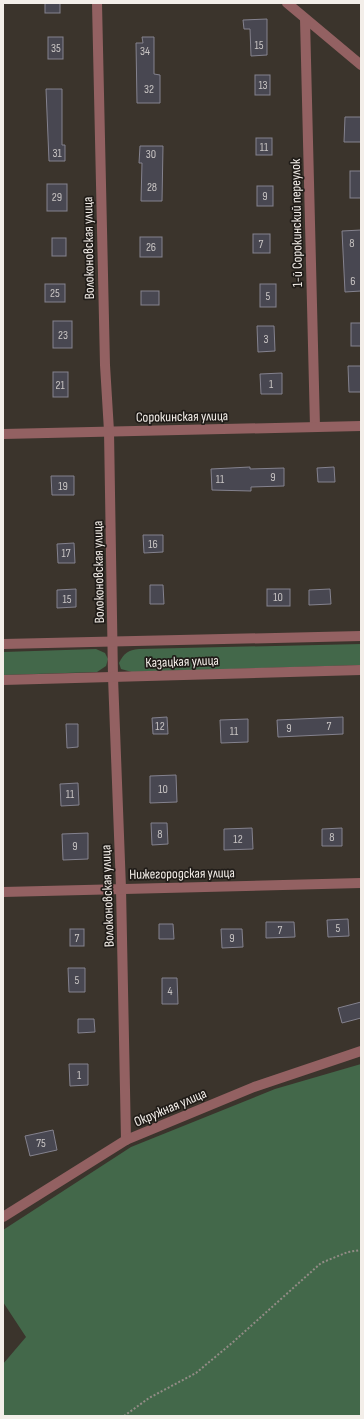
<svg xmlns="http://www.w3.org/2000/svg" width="364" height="1419" font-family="'Sofia Sans Condensed',sans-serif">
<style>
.green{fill:#43684a}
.building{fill:#484751;stroke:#84828e}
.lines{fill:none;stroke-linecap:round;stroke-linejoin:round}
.path{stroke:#928c86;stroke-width:2;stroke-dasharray:2 2;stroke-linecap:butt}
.street{stroke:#936162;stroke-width:10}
.labels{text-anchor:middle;stroke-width:3.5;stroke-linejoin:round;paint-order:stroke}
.number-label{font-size:12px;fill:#c8c4c3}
.street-label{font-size:14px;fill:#f3eee9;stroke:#201c18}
</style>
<rect width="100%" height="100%" fill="#3b342c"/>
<g class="green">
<path d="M 361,644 L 361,665 L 132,672 L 121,669 L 119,663 C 124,653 128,650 139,649 Z"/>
<polygon points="96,649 105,653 108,659 106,666 97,672 3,675 3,652"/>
<polygon points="361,1064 361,1416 3,1416 3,1364 26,1337 3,1302 3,1230 131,1147 275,1089"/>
</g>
<g class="building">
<rect x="45" y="3" width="15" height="10"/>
<polygon points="267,19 267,55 251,56 250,29 244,29 243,20"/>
<rect x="48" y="37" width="15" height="22"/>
<polygon points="142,37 154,37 154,74 160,75 160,103 137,103 136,43 143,43"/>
<rect x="255" y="75" width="15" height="20"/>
<polygon points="46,89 62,89 62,145 65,145 65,161 49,161"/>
<polygon points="345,117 361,117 361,142 344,142"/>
<rect x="256" y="138" width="16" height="17"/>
<polygon points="140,146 163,146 162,201 141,201 142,163 139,163"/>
<rect x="350" y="171" width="11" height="27"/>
<rect x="47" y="184" width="20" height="27"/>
<rect x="257" y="186" width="16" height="20"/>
<polygon points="361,230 361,291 345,292 342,231"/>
<rect x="253" y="234" width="17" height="19"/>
<rect x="140" y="237" width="22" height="20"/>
<rect x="52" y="238" width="14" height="18"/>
<rect x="45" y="284" width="20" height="18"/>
<rect x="260" y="284" width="16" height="23"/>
<rect x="141" y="291" width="18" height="14"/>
<rect x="53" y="321" width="19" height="27"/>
<rect x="351" y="323" width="10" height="23"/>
<polygon points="257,326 274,326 275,351 258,352"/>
<polygon points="348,366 361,366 361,392 349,392"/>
<rect x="53" y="372" width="15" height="25"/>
<polygon points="282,373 282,394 261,394 260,374"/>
<polygon points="250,467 250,469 284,468 284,486 251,487 251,491 212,490 211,469"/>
<polygon points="334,467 335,482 318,482 317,468"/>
<polygon points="51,476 74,476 74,495 52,495"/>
<polygon points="143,535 163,535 163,552 144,553"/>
<polygon points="74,543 75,563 58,563 57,544"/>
<polygon points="150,585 163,585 164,604 150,604"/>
<polygon points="76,589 76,607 57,608 57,590"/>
<rect x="267" y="589" width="23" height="17"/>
<polygon points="330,589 331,604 309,605 309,590"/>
<polygon points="167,717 168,734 153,734 152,718"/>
<polygon points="343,717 343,734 278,737 277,720"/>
<polygon points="248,719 248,742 221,743 220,720"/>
<polygon points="66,724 78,724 78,747 67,748"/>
<polygon points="176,775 177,802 150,803 150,776"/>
<polygon points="78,783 79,805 61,806 60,784"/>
<polygon points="151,823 167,823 168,844 152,845"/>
<polygon points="252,828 253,849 224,850 224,829"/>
<polygon points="342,828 342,846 322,846 322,829"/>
<polygon points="88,833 88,859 63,860 62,834"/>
<polygon points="348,919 349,936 328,937 327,920"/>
<polygon points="266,922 294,922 295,937 266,938"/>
<polygon points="159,924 173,924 174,939 159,939"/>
<rect x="70" y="929" width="14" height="17"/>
<polygon points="221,929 242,929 243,947 222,948"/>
<polygon points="68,968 85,968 85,992 69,992"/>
<polygon points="162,978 177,978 178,1004 162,1004"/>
<polygon points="361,1002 361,1018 342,1023 338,1008"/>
<polygon points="78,1019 94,1019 95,1032 78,1033"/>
<polygon points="69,1064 88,1064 88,1085 70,1086"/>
<polygon points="53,1130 57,1150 30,1156 25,1136"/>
</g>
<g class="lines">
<polyline class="path" points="124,1416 149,1398 196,1373 232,1343 321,1263 348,1252 361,1250"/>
<g class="street">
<polyline points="97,3 105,365 109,431 113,677 121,888 126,1140"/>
<polyline points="287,3 361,65"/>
<polyline points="305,19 315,427"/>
<polyline points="3,434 361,426"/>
<polyline points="3,644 361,636"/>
<polyline points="3,680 361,670"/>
<polyline points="3,892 361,883"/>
<polyline points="3,1217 126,1140 254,1087 361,1051"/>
</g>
</g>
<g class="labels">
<g class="number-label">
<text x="259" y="49">15</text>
<text x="56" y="52">35</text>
<text x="145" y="55">34</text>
<text x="263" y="89">13</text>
<text x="149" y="93">32</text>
<text x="264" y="151">11</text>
<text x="57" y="157">31</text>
<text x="151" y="158">30</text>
<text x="152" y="191">28</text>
<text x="265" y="200">9</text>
<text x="57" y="201">29</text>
<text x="352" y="247">8</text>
<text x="261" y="248">7</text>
<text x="151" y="251">26</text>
<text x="353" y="285">6</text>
<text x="55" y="297">25</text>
<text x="268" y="300">5</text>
<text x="63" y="339">23</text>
<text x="266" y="343">3</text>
<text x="271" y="388">1</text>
<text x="60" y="389">21</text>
<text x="273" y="481">9</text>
<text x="220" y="483">11</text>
<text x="63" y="490">19</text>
<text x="153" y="548">16</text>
<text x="66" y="557">17</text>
<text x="278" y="601">10</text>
<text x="67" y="603">15</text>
<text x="160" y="730">12</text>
<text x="329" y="730">7</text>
<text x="289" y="732">9</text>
<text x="234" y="735">11</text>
<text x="163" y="793">10</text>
<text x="70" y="798">11</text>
<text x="160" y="838">8</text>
<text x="332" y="841">8</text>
<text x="238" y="843">12</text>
<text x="75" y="850">9</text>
<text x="338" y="932">5</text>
<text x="280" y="934">7</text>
<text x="77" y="942">7</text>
<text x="232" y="942">9</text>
<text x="77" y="984">5</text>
<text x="170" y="995">4</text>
<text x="79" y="1079">1</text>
<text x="41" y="1147">75</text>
</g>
<g class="street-label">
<text transform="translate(296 223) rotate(-91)" y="5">1-й Сорокинский переулок</text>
<text transform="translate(88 248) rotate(-91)" y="5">Волоконовская улица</text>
<text transform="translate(182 416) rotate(-1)" y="5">Сорокинская улица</text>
<text transform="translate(98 572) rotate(-91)" y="5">Волоконовская улица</text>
<text transform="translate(182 661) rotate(-2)" y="5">Казацкая улица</text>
<text transform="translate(182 873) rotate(-1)" y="5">Нижегородская улица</text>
<text transform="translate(107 896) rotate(-92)" y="5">Волоконовская улица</text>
<text transform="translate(170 1107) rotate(-23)" y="5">Окружная улица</text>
</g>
</g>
<rect width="364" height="1419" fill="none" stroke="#f3eee9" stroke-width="8"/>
</svg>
